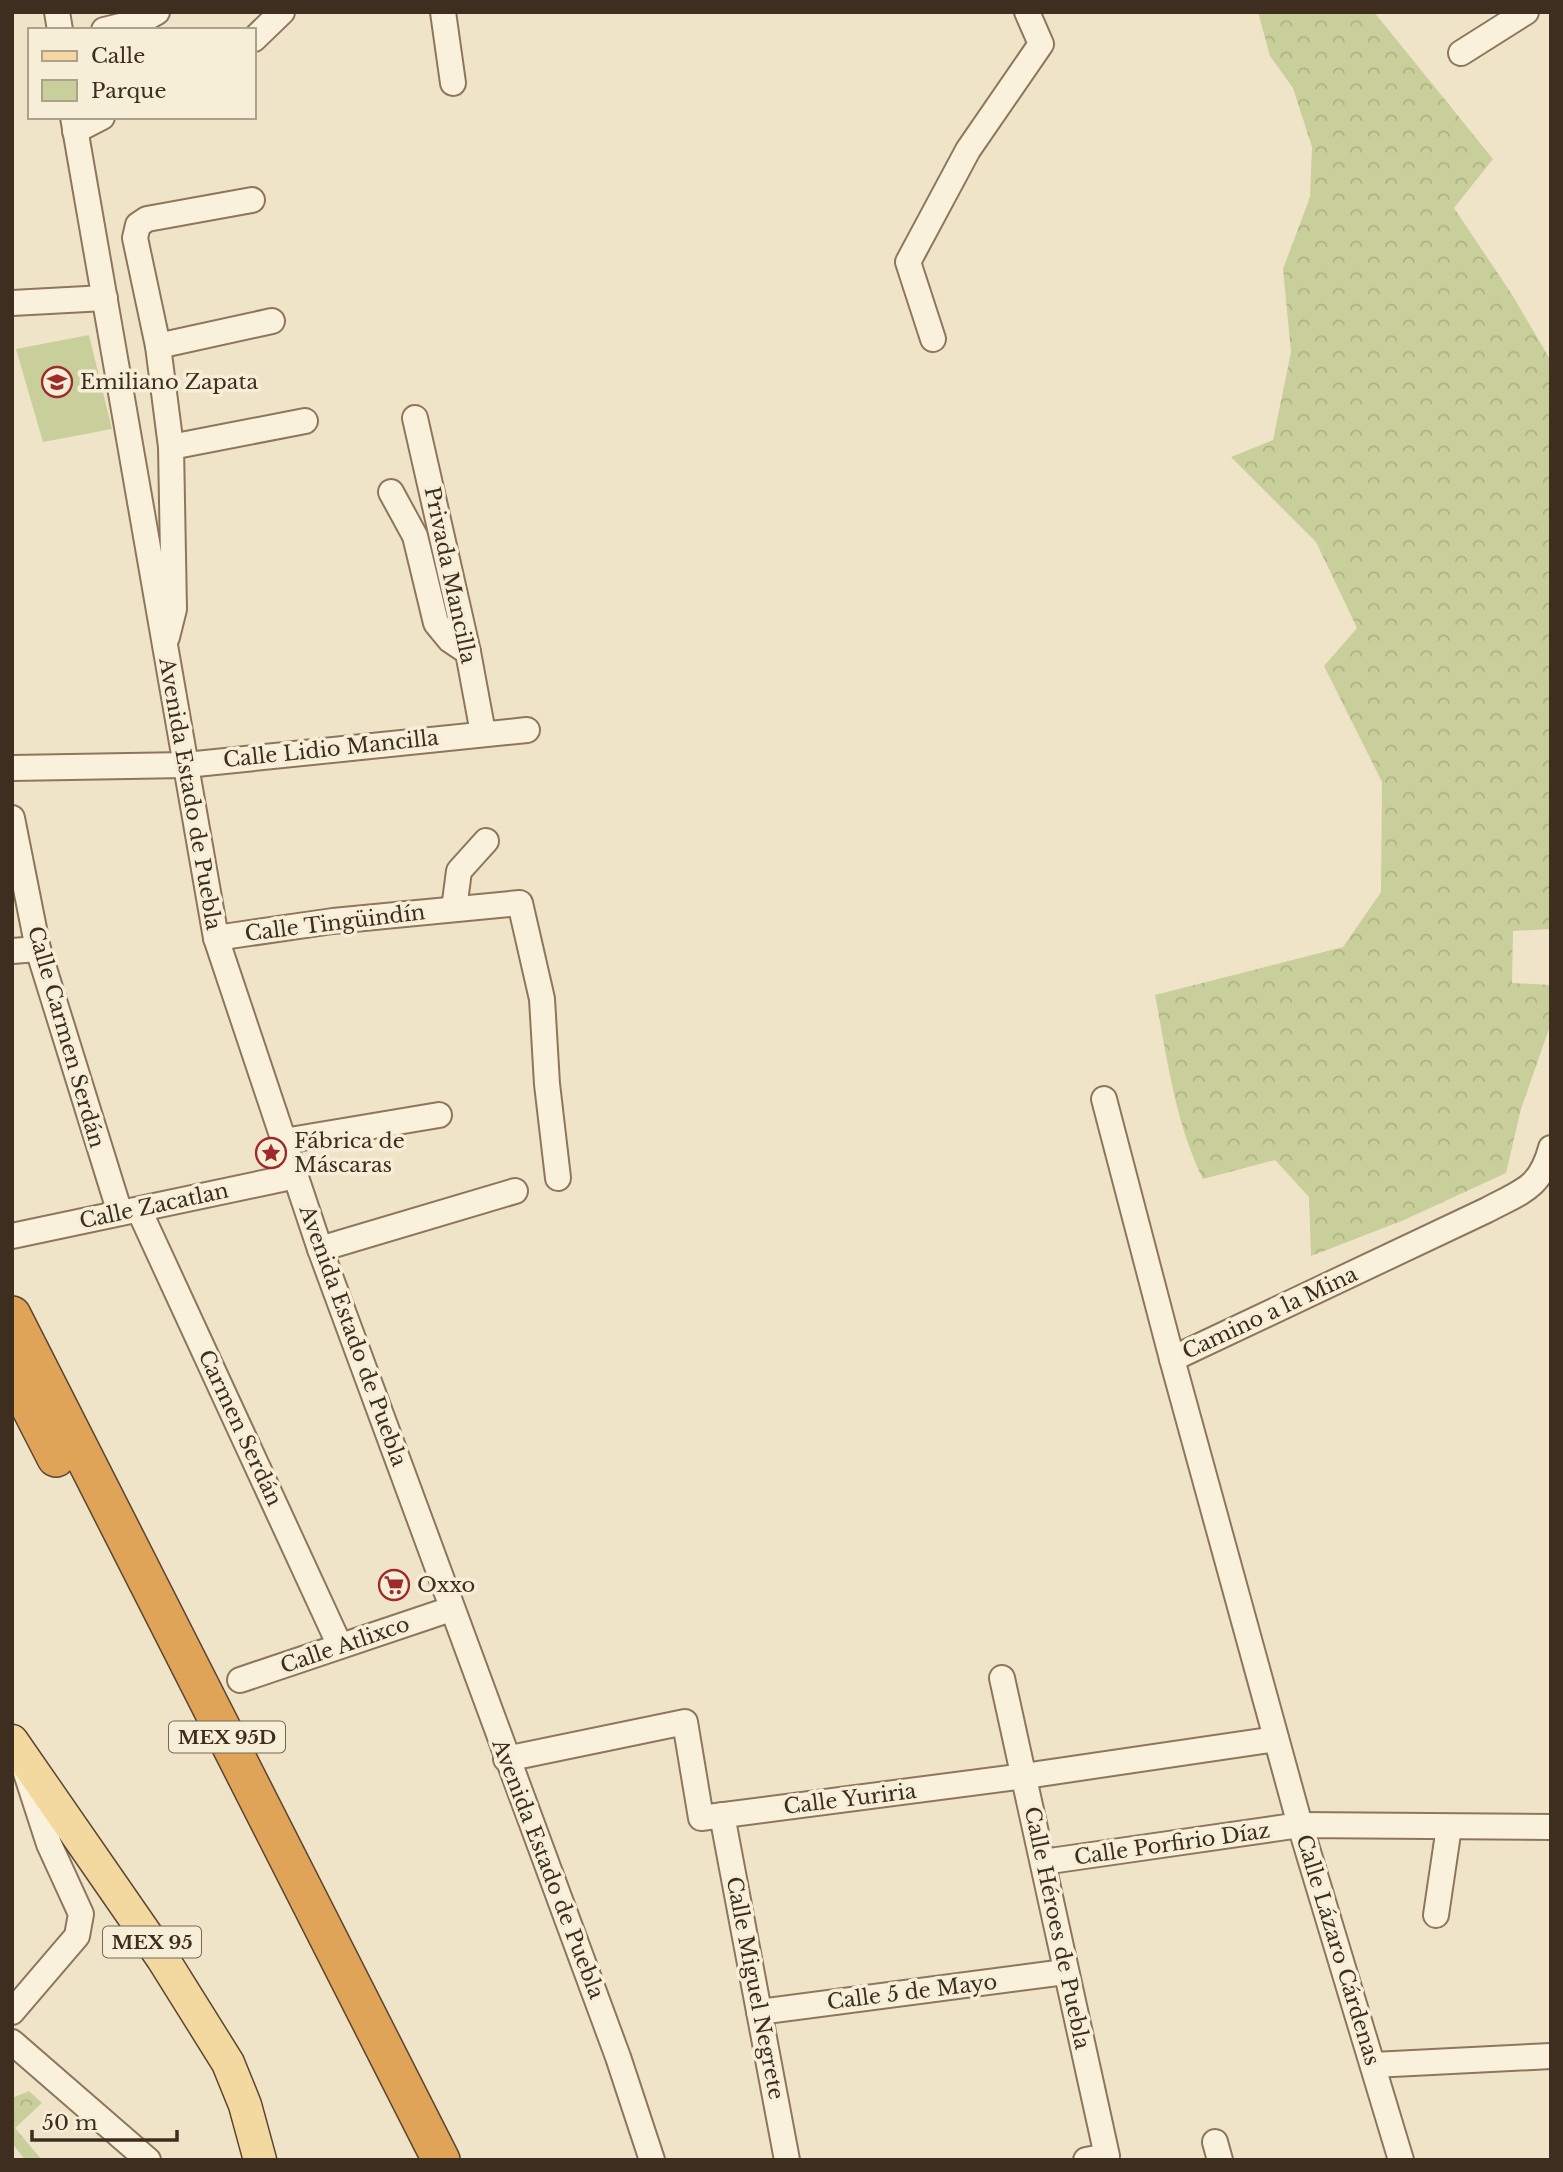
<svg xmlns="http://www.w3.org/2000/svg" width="1563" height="2172" font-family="'Libre Baskerville',serif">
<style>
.green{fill:#c9cf9b}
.forest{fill:url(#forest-crowns)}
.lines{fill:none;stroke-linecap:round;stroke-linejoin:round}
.minor-casing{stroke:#8d765c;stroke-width:28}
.major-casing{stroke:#5b4430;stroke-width:35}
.highway-casing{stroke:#5b4430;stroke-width:40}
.minor{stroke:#faf1dc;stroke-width:24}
.major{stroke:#f3d9a0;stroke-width:32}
.highway{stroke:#e0a458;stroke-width:37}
.labels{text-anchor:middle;stroke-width:7;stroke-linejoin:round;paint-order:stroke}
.shield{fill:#f7eed8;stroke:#756857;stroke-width:2}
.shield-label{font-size:19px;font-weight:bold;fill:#3d2e20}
.poi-label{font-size:21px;fill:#3d2e20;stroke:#f7eed8;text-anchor:start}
.street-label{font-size:21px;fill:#3d2e20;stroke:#f7eed8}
</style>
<defs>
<pattern id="forest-crowns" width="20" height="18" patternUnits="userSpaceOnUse" patternTransform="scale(1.75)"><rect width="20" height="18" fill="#c9cf9b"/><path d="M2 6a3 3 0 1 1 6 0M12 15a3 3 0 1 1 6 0" fill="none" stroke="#aeb285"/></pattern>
</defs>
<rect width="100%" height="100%" fill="#f0e4c8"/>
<polygon class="green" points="89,335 112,429 43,442 16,349"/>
<g class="forest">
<path d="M 1258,12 L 1374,12 L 1493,159 L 1454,208 L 1511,293 L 1551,361 L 1551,929 L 1513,931 L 1512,983 L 1551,985 L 1551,1023 L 1521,1109 L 1506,1173 L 1404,1220 L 1311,1256 L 1309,1197 L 1275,1160 L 1203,1179 C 1175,1122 1167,1058 1155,995 L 1343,947 L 1381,892 L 1382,782 L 1324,666 L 1357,628 L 1316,542 L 1231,457 L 1273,440 L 1291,352 L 1283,269 L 1310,197 L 1312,147 L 1293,88 L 1270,56 Z"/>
<polygon points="29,2091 42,2103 15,2128 42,2160 25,2160 12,2143 12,2098"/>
</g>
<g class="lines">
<g class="minor-casing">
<g id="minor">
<polyline points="57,12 60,30"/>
<polyline points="443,12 453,83"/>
<polyline points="104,30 141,21 157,12"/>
<polyline points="254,39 282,12"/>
<polyline points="1461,53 1526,12"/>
<polyline points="73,117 216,938 320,1249 618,2057 652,2160"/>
<polyline points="75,131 102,117"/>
<polyline points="12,303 105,298"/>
<polyline points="933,339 908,262 968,150 1041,44 1027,12"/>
<polyline points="158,346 272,321"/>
<polyline points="415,418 468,652 483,733"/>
<polyline points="171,447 305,421"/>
<polyline points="391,492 415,536 436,623 450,640 468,652"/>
<polyline points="167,637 174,609 171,447 158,346 135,238 138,225 147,219 252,200"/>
<polyline points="12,768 186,765 527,730"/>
<polyline points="12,818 38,949 120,1213"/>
<polyline points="454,909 459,871 486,841"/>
<polyline points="216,938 333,921 520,903 542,999 547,1084 558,1178"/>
<polyline points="12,951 38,949"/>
<polyline points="1104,1099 1172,1359 1300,1825 1401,2160"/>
<polyline points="284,1141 439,1115"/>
<polyline points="139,1210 340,1646"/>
<polyline points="12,1236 296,1176"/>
<polyline points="320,1249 515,1191"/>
<path d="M 1172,1359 L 1487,1210 C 1522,1191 1540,1189 1551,1148"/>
<polyline points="1002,1678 1107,2156 1086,2160"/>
<polyline points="240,1680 451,1609"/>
<polyline points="506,1759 685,1722 701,1818 1025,1776 1276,1739"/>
<polyline points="722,1815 787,2160"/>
<polyline points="1043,1862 1300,1825 1551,1827"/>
<polyline points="1436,1915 1449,1827"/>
<polyline points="12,2012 77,1936 81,1914 49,1844 26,1773"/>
<polyline points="759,2012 1065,1972"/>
<polyline points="12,2042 148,2160"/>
<polyline points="1373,2065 1551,2056"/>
<polyline points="1215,2142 1220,2160"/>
</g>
</g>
<g class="major-casing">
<polyline id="major" points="12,1741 163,1959 228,2063 245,2105 260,2160"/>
</g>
<g class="highway-casing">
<g id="highway">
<polyline points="12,1315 441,2160"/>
<polyline points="12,1372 56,1458"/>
</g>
</g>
<use href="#minor" class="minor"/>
<use href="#major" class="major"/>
<use href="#highway" class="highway"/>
</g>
<defs>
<g id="school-ring" transform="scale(1.575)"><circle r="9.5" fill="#f7eed8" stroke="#9e2a2b" stroke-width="1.5"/><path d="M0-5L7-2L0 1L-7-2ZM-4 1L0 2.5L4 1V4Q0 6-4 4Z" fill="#9e2a2b"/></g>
<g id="sight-ring" transform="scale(1.575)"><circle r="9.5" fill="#f7eed8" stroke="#9e2a2b" stroke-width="1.5"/><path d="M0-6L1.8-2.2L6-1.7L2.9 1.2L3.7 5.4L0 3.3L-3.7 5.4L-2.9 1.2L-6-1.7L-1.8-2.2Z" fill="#9e2a2b"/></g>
<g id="supermarket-ring" transform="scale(1.575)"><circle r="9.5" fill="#f7eed8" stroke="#9e2a2b" stroke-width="1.5"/><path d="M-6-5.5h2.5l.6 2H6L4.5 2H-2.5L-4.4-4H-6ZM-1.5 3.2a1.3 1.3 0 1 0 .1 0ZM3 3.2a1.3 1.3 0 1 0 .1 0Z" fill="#9e2a2b"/></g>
</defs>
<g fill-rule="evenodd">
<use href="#school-ring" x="57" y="382"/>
<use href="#sight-ring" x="271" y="1153"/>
<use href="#supermarket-ring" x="394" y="1585"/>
</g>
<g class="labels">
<g class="shield">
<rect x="169" y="1721.5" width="116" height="31" rx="5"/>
<rect x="103" y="1926.5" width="98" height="31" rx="5"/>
</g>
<g class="shield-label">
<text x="227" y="1744">MEX 95D</text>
<text x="152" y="1949">MEX 95</text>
</g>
<g class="poi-label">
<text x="80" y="389">Emiliano Zapata</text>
<text x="294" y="1148">Fábrica de<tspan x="294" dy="24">Máscaras</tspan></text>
<text x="417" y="1592">Oxxo</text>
</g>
<g class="street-label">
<text transform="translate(450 575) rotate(78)" y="7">Privada Mancilla</text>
<text transform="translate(331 749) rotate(-6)" y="7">Calle Lidio Mancilla</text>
<text transform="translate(190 794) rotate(80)" y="7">Avenida Estado de Puebla</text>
<text transform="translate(335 923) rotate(-7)" y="7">Calle Tingüindín</text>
<text transform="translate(66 1037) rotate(74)" y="7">Calle Carmen Serdán</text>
<text transform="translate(154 1206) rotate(-12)" y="7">Calle Zacatlan</text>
<text transform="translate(1270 1313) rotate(-25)" y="7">Camino a la Mina</text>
<text transform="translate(353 1336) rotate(70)" y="7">Avenida Estado de Puebla</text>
<text transform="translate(240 1428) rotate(65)" y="7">Carmen Serdán</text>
<text transform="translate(345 1645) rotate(-19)" y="7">Calle Atlixco</text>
<text transform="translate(850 1799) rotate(-7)" y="7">Calle Yuriria</text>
<text transform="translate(1172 1844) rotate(-8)" y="7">Calle Porfirio Díaz</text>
<text transform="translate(548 1869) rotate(69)" y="7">Avenida Estado de Puebla</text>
<text transform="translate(1057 1928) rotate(78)" y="7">Calle Héroes de Puebla</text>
<text transform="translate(1338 1950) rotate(73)" y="7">Calle Lázaro Cárdenas</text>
<text transform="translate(755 1988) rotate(79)" y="7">Calle Miguel Negrete</text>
<text transform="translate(912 1992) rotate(-7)" y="7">Calle 5 de Mayo</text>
</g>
</g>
<rect width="1563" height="2172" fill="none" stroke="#3d2e20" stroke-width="28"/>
<rect x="28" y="28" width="228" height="91" fill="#f7eed8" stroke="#ada18e" stroke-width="2"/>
<rect x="42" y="51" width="35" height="10" fill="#f3d9a0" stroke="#ada18e" stroke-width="2"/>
<text x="91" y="63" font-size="21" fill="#3d2e20">Calle</text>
<rect x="42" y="80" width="35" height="21" fill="#c9cf9b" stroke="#ada18e" stroke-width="2"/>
<text x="91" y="98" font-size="21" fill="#3d2e20">Parque</text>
<path d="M32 2130v10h145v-10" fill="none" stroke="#3d2e20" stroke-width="3.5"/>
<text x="42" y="2130" font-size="21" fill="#3d2e20" stroke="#f7eed8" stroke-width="5" paint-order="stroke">50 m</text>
</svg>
